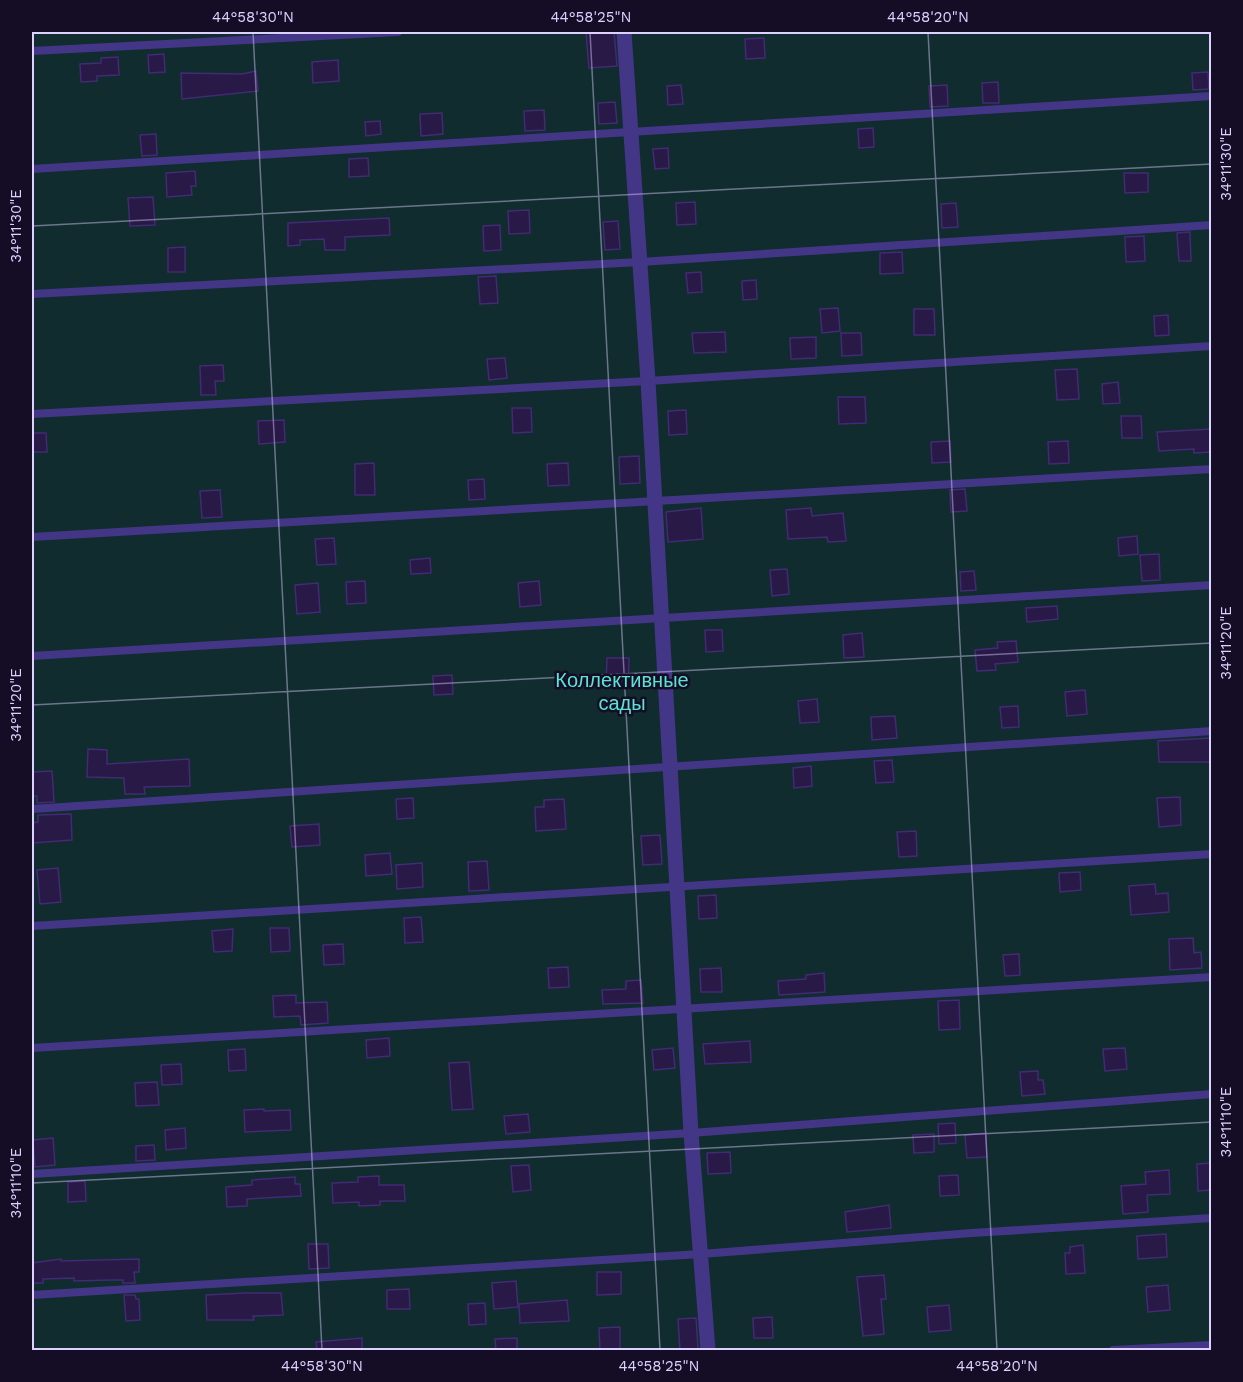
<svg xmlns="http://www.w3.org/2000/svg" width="1243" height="1382" font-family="'Work Sans',sans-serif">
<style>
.green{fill:#102c2f}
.building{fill:#281947;stroke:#422a74;stroke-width:1.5}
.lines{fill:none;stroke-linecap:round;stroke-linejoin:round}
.service{stroke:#443686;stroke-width:8}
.minor{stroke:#443686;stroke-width:15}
.ticks{fill:none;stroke:#dcd1ff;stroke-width:1.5;stroke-opacity:0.45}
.labels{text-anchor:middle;stroke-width:5;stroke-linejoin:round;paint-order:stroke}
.park-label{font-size:20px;fill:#58e4d3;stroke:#140d25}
.neatline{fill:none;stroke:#dcd1ff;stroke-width:2}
.ticks-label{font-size:15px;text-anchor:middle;fill:#dcd1ff}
</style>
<rect width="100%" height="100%" fill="#140d25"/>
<rect class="green" x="32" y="32" width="1179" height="1318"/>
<g class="building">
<polygon points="586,32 614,32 617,66 589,68"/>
<polygon points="764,38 765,58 746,59 745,39"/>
<polygon points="164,54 165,72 149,73 148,55"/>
<polygon points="118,57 119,75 97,76 97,81 81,82 80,64 101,63 101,58"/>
<polygon points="338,60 339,81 313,83 312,62"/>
<polygon points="256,71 258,91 182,99 181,73 242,74"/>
<polygon points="1208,72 1209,89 1193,90 1192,73"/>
<polygon points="998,82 999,103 983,103 982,83"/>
<polygon points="681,85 683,104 668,105 667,86"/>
<polygon points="947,85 948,106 930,107 929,86"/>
<polygon points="615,102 617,123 599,124 598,103"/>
<polygon points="544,110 545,130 525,131 524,111"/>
<polygon points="442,113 443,134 421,136 420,114"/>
<polygon points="380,121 381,134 366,136 365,122"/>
<polygon points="873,128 874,147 859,148 858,129"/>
<polygon points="156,134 157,155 142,156 140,135"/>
<polygon points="668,148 669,168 655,169 653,149"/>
<polygon points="368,158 369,176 349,177 349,159"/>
<polygon points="195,171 196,186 191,186 192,195 167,197 166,173"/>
<polygon points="1124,173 1148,173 1148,192 1125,193"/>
<polygon points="153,197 155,225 130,226 128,198"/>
<polygon points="695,202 696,224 677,225 676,203"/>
<polygon points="956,203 958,227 942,228 941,204"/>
<polygon points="529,210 530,233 509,234 508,211"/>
<polygon points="389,218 390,235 345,237 345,250 325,250 324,239 300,240 300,245 288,246 288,223"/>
<polygon points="618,221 620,249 605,250 603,222"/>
<polygon points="500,225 501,250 484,251 483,226"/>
<polygon points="1190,232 1191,261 1179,261 1177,233"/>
<polygon points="1144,236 1145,261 1126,262 1125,237"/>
<polygon points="185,247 185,272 168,272 168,248"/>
<polygon points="902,252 903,273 880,274 880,253"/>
<polygon points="701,272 702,292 688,293 686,273"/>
<polygon points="496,276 498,303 480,304 478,277"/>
<polygon points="756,280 757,299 743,300 742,281"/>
<polygon points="838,308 840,331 822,333 820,309"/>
<polygon points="914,309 934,309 935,335 914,335"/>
<polygon points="1168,315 1169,335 1155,336 1154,316"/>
<polygon points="725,332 726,352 694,353 692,333"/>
<polygon points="841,333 861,333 862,355 842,356"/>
<polygon points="816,337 816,358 791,359 790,338"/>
<polygon points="505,358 507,378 489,380 487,359"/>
<polygon points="223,365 224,381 215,381 216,395 201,395 200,366"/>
<polygon points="1077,369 1079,399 1057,400 1055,370"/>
<polygon points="1118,382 1120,403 1103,404 1102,384"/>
<polygon points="838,397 865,397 866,423 839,424"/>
<polygon points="512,408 531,408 532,432 513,433"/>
<polygon points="686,410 687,434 669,435 668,411"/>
<polygon points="1121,416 1141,416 1142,438 1122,438"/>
<polygon points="284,420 285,442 259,444 258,421"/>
<polygon points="1212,429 1212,452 1194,453 1194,449 1159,451 1157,432"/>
<polygon points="32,433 46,433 47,452 32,452"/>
<polygon points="950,441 951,462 932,463 931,442"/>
<polygon points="1068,441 1069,463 1049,464 1048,442"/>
<polygon points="639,456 640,483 620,484 619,457"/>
<polygon points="374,463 375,495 355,495 355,464"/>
<polygon points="568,463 569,485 548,486 547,464"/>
<polygon points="484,479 485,499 469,500 468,480"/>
<polygon points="965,489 967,511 951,512 950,490"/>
<polygon points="220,490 222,517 202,518 200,491"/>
<polygon points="701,508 703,539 668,542 666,512"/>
<polygon points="811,508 812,516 843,513 846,541 828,542 827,537 788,539 786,510"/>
<polygon points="1137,536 1138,554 1119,556 1118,538"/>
<polygon points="334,538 336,564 317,565 315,539"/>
<polygon points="1159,554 1160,580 1142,581 1140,555"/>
<polygon points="430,558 431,573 411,574 410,560"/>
<polygon points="787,569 789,594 772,596 770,570"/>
<polygon points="974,571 976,590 961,591 960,572"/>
<polygon points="365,581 366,603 347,604 346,582"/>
<polygon points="539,581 541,605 520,607 518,583"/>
<polygon points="318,583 320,612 297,614 295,585"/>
<polygon points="1057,606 1058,619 1027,622 1026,608"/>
<polygon points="705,630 722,630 723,651 706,652"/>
<polygon points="862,633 864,657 844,658 843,635"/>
<polygon points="1016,641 1018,662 995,664 996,670 977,671 975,650 998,648 997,642"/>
<polygon points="607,658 629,658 628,687 606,687"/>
<polygon points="452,675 453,694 434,695 433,676"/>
<polygon points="1085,690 1087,714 1067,716 1065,692"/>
<polygon points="817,699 819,722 800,723 798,701"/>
<polygon points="1018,706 1019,727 1002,728 1000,707"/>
<polygon points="895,716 897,738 872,740 871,717"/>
<polygon points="1212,738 1212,762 1159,762 1158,741"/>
<polygon points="88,749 107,750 107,764 189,759 190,786 144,787 145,794 125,794 124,778 87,777"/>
<polygon points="892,760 894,782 876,783 874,761"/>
<polygon points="811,766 812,786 794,788 793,768"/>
<polygon points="52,771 54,802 37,803 37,796 32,796 32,772"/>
<polygon points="1180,797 1181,825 1159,827 1157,798"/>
<polygon points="413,798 414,818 397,819 396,799"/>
<polygon points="564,799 566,829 536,831 535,807 544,807 544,800"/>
<polygon points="71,814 72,840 32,843 32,823 38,822 38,815"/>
<polygon points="319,824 320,845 292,847 290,826"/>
<polygon points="916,831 917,856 899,857 897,832"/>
<polygon points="660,835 662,864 643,865 641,836"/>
<polygon points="390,853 392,874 366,876 365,855"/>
<polygon points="487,861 489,890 469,891 468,862"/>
<polygon points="422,863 423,887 397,889 396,865"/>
<polygon points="58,868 61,902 40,904 37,870"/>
<polygon points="1080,872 1081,890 1060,892 1059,873"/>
<polygon points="1155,884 1156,894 1168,893 1169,912 1131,915 1129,886"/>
<polygon points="716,895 717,918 699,919 698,896"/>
<polygon points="421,917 423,942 405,943 404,918"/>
<polygon points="270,928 289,928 290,951 271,952"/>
<polygon points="233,929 232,951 214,952 212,931"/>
<polygon points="1193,938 1194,953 1201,952 1202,968 1170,970 1169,939"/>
<polygon points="343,944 344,964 324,965 323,945"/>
<polygon points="1019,954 1020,975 1005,976 1003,955"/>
<polygon points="568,967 569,987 549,988 548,968"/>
<polygon points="721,968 722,992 701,992 700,969"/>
<polygon points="824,973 825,992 779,995 778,981 806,979 806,975"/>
<polygon points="641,980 643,1003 603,1004 602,990 626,989 626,981"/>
<polygon points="296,995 296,1003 327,1002 328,1023 301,1025 300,1016 274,1017 273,996"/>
<polygon points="959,1000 960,1029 939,1030 938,1001"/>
<polygon points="389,1038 390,1056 367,1058 366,1040"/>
<polygon points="750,1041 751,1062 705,1064 703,1044"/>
<polygon points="673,1048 675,1068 654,1070 652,1050"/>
<polygon points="1125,1048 1127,1069 1105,1071 1103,1049"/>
<polygon points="245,1049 246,1070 229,1071 228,1050"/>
<polygon points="469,1062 473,1109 452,1110 449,1063"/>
<polygon points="181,1064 182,1084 162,1085 161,1065"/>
<polygon points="1038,1071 1038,1080 1043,1080 1045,1094 1022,1096 1020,1072"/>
<polygon points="157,1082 159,1105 136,1106 135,1083"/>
<polygon points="264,1109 264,1111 290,1110 291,1130 245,1132 244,1110"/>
<polygon points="528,1114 530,1132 506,1134 504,1116"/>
<polygon points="955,1123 956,1143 939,1144 938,1124"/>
<polygon points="185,1128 186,1148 166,1150 165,1130"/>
<polygon points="986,1133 987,1157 967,1158 965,1135"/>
<polygon points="934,1134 934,1152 914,1153 913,1135"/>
<polygon points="53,1138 55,1165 35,1167 33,1140"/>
<polygon points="154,1145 155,1160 136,1161 136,1146"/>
<polygon points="730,1152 731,1173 708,1174 707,1153"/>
<polygon points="1212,1163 1212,1190 1198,1191 1197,1164"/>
<polygon points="529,1165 531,1190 513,1192 511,1166"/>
<polygon points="1169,1170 1170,1194 1147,1195 1148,1212 1123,1214 1121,1186 1146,1184 1145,1172"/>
<polygon points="958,1175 959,1195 940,1196 939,1176"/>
<polygon points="379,1176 379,1185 404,1185 405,1201 380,1201 380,1205 359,1206 359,1202 333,1203 332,1183 358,1182 358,1177"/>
<polygon points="295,1177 295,1184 300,1184 301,1196 247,1199 247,1206 227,1207 226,1187 252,1185 252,1180"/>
<polygon points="85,1181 86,1201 68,1202 68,1182"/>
<polygon points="889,1205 891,1228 847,1232 845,1212"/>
<polygon points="1166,1234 1167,1257 1138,1259 1137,1236"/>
<polygon points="308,1244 328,1244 329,1268 309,1269"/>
<polygon points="1083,1245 1085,1273 1066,1274 1065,1253 1070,1253 1070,1247"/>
<polygon points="61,1259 61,1261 139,1259 139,1272 134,1272 135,1283 123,1283 123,1280 110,1280 74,1281 74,1278 43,1279 43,1283 32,1283 32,1263"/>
<polygon points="597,1272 621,1272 621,1294 597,1295"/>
<polygon points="884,1275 886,1299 881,1299 884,1334 863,1336 857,1277"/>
<polygon points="516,1281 518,1307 494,1309 492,1283"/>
<polygon points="1168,1285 1170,1310 1148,1312 1146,1287"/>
<polygon points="409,1289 410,1309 387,1309 387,1290"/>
<polygon points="245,1293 281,1293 283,1315 253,1316 254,1320 207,1320 206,1295"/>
<polygon points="124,1295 135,1295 136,1299 139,1299 140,1320 126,1321"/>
<polygon points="567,1300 569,1321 520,1323 519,1304"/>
<polygon points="485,1303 486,1324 469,1325 468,1304"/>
<polygon points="949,1305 951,1330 929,1332 927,1307"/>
<polygon points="772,1317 773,1338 754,1338 753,1318"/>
<polygon points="696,1318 698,1349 680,1350 678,1319"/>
<polygon points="620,1327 620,1350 600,1350 599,1328"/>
<polygon points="362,1338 362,1350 317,1350 316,1342"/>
<polygon points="517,1338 517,1350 496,1350 495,1339"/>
</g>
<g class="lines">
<g class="service">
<polyline points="32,51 398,32"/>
<polyline points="32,169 1212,96"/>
<polyline points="32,294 640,262 1212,225"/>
<polyline points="32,414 648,381 1212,346"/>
<polyline points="32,537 1212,469"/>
<polyline points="32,656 1212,585"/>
<polyline points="32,809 1212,731"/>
<polyline points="32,926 1212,854"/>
<polyline points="32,1048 1212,977"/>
<polyline points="32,1174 691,1133 1212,1094"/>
<polyline points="32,1295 701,1254 972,1233 1212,1218"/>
<polyline points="1113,1350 1212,1345"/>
</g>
<polyline class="minor" points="624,32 648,381 691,1133 708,1350"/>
</g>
<path class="ticks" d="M 253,32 L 322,1350M 590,32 L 660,1350M 928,32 L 997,1350M 32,226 L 1212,164M 32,705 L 1212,643M 32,1183 L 1212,1122"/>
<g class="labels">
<g class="park-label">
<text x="622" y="687">Коллективные<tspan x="622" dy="23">сады</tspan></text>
</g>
</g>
<rect width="1243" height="1382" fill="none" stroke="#140d25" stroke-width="66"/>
<rect x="33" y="33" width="1177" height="1316" class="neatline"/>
<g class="ticks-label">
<text x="253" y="22">44°58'30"N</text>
<text x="591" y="22">44°58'25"N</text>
<text x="928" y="22">44°58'20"N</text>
<text transform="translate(1226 164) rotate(-90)" y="5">34°11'30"E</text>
<text transform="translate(16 226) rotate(-90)" y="5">34°11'30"E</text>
<text transform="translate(1226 643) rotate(-90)" y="5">34°11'20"E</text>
<text transform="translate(16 705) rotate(-90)" y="5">34°11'20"E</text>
<text transform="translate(1226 1122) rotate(-90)" y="5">34°11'10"E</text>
<text transform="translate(16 1183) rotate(-90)" y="5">34°11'10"E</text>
<text x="322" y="1371">44°58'30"N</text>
<text x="659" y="1371">44°58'25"N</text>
<text x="997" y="1371">44°58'20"N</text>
</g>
</svg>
